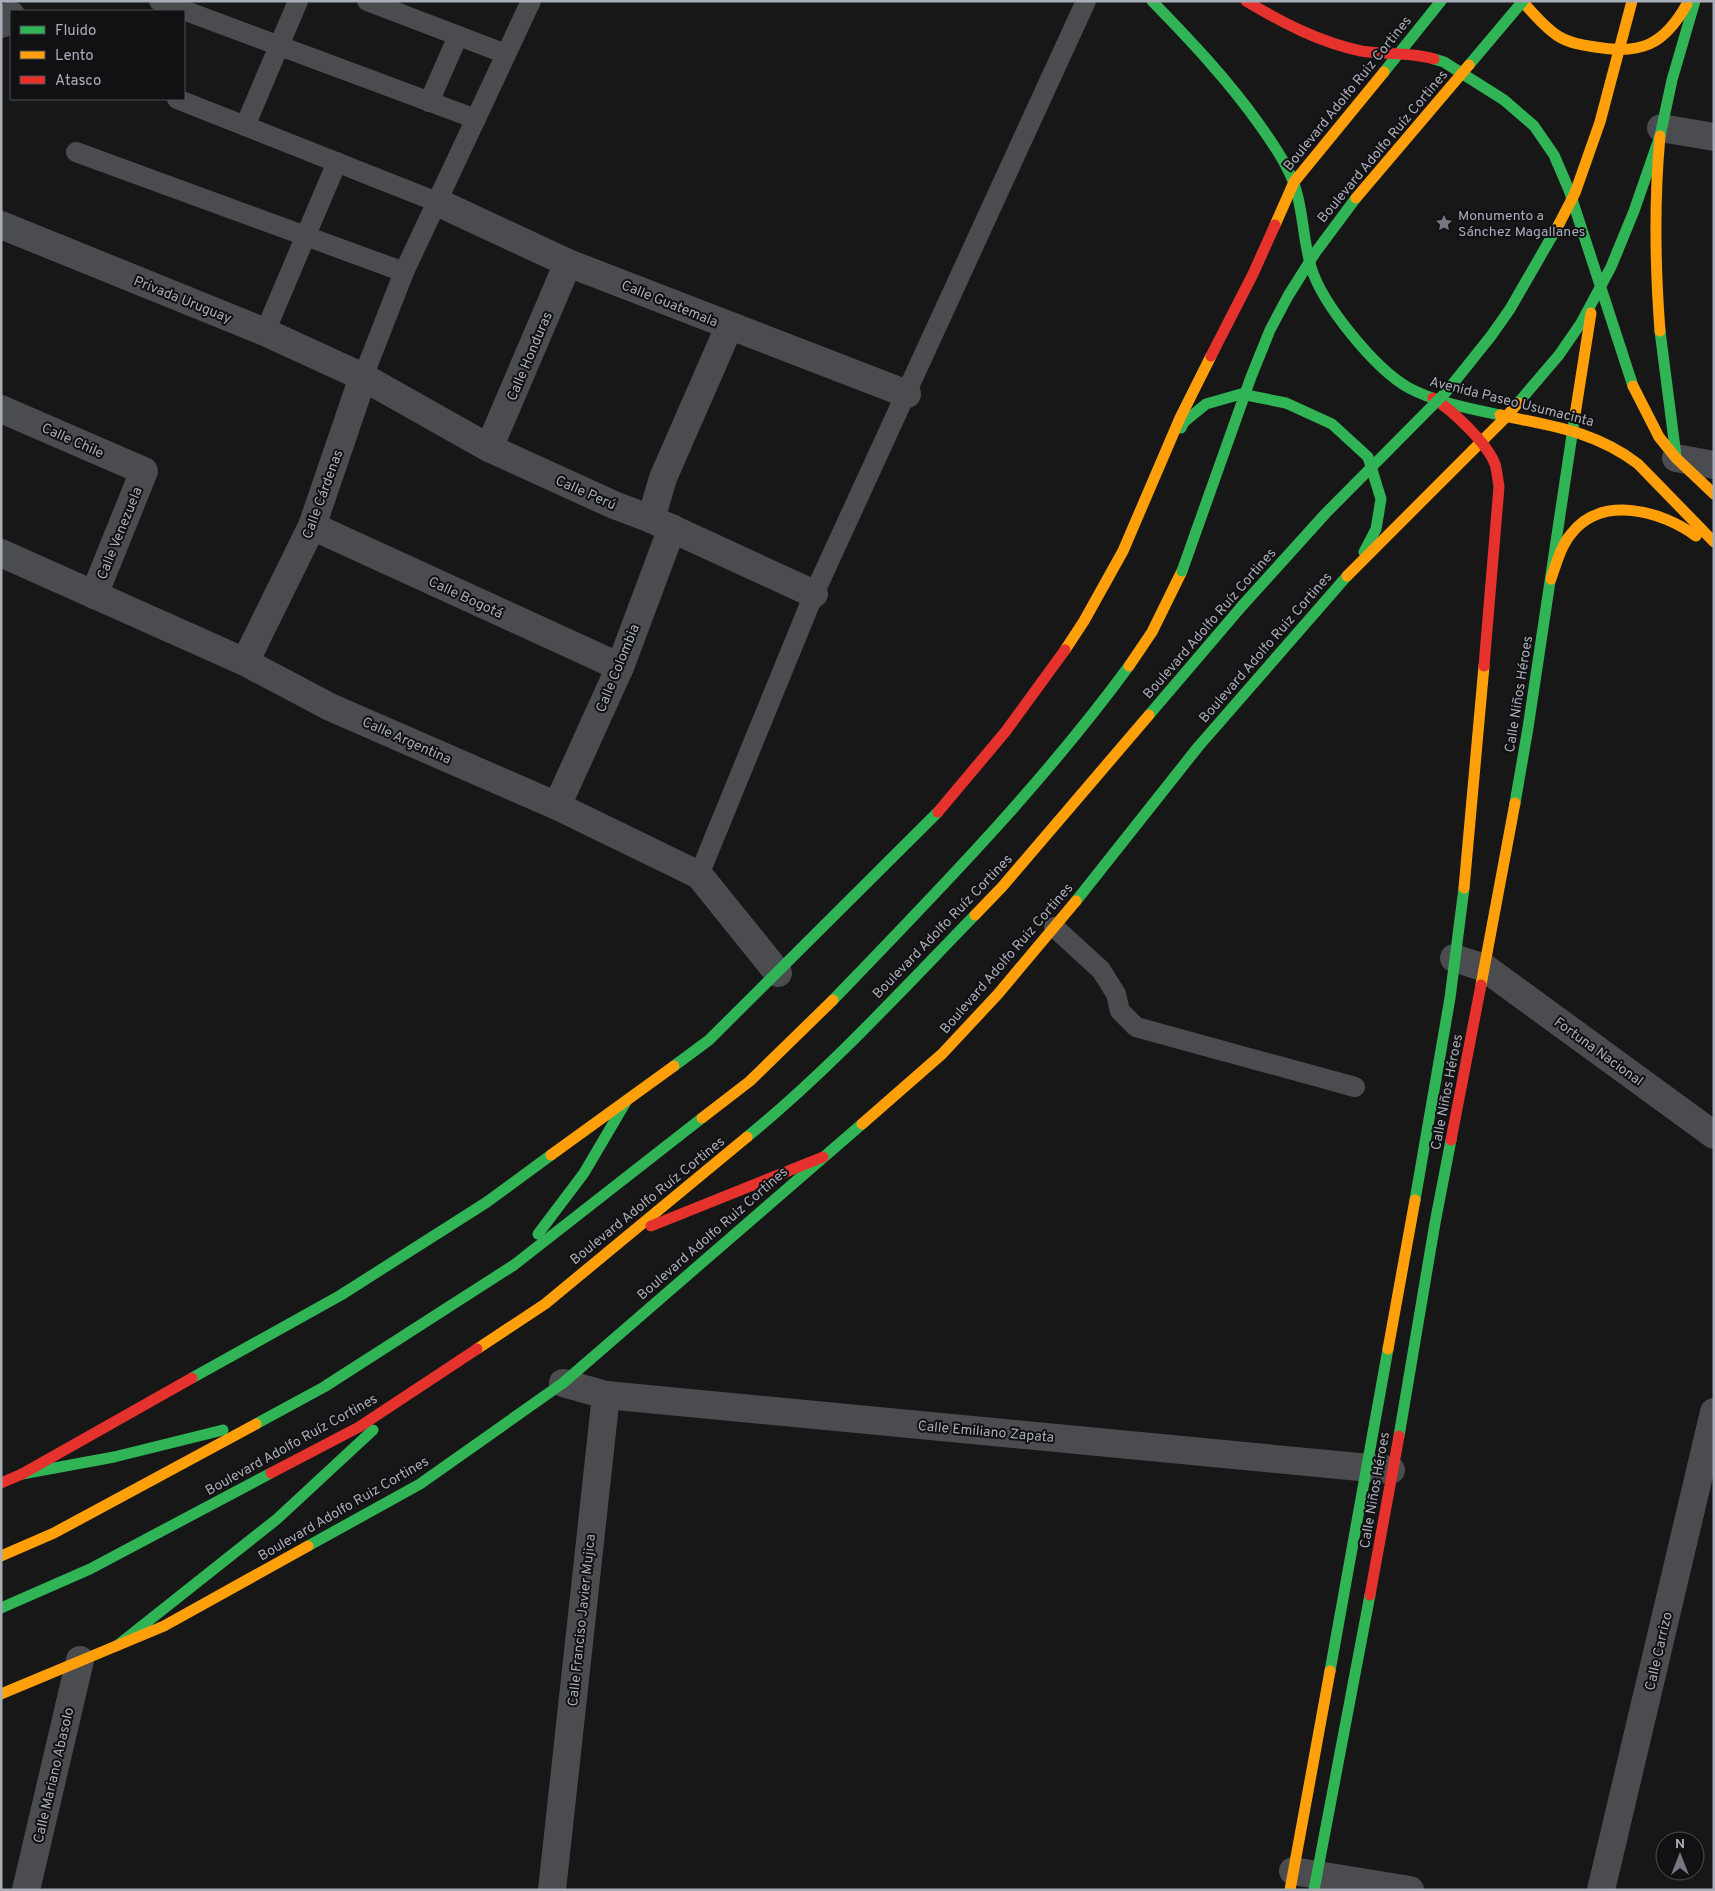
<svg xmlns="http://www.w3.org/2000/svg" width="1715" height="1891" font-family="Overpass,sans-serif">
<style>
.lines{fill:none;stroke-linecap:round;stroke-linejoin:round}
.lane{stroke:#4b4c50;stroke-width:20}
.street{stroke:#4b4c50;stroke-width:28}
.fast{stroke:#30b455;stroke-width:11}
.slow{stroke:#ff9f0a;stroke-width:11}
.jam{stroke:#e5322d;stroke-width:11}
.fast-bridge{stroke:#30b455;stroke-width:11}
.slow-bridge{stroke:#ff9f0a;stroke-width:11}
.labels{text-anchor:middle;stroke-width:4;stroke-linejoin:round;paint-order:stroke}
.street-label{font-size:14px;fill:#a8adb8;stroke:#111113}
.poi-label{font-size:14px;fill:#a8adb8;stroke:#111113;text-anchor:start}
</style>
<rect width="100%" height="100%" fill="#171717"/>
<g class="lines">
<g class="lane">
<polyline points="159,1 476,119"/>
<polyline points="367,1 506,54"/>
<polyline points="177,99 437,202"/>
<polyline points="429,102 458,36"/>
<polyline points="245,126 298,1"/>
<polyline points="76,152 404,272"/>
<polyline points="265,332 337,162"/>
<polyline points="363,377 404,272 531,1"/>
<polyline points="699,875 814,594 1086,1"/>
<polyline points="1054,927 1101,970 1116,994 1120,1011 1136,1027 1355,1087"/>
</g>
<g class="street">
<polyline points="1,24 5,23 11,15"/>
<polyline points="1661,128 1714,137"/>
<polyline points="437,202 568,263 907,394"/>
<polyline points="1,225 265,332 363,377 489,448 614,505 651,519 814,594"/>
<polyline points="1,409 144,471 94,595"/>
<polyline points="489,448 568,263"/>
<polyline points="1676,458 1714,465"/>
<polyline points="651,519 663,478 729,327"/>
<polyline points="312,526 620,667"/>
<polyline points="1,553 245,662 330,707 557,806 699,875 778,973"/>
<polyline points="245,662 312,526 363,377"/>
<polyline points="557,806 620,667 672,528"/>
<polyline points="1454,958 1485,968 1714,1135"/>
<polyline points="606,1395 1391,1470"/>
<polyline points="1293,1871 1410,1890"/>
<polyline points="26,1890 80,1660"/>
<polyline points="552,1890 606,1395 563,1383"/>
<polyline points="1601,1890 1714,1412"/>
</g>
<g class="fast">
<path d="M 1152,1 C 1190,40 1227,79 1259,124 C 1269,138 1279,152 1287,168 C 1304,199 1301,233 1311,267 C 1322,304 1375,369 1409,388 C 1435,402 1471,409 1500,415"/>
<polyline points="1434,59 1444,62 1504,100 1534,126 1554,155 1569,190 1633,386"/>
<polyline points="1384,72 1441,1"/>
<polyline points="1660,331 1676,456"/>
<polyline points="1518,403 1559,355 1581,323 1611,267 1634,211 1660,136 1672,80 1695,1"/>
<polyline points="1181,428 1184,422 1206,404 1241,394 1286,403 1332,424 1368,457 1381,499 1376,529 1364,552"/>
<polyline points="1149,715 1242,606"/>
<polyline points="1515,803 1528,728 1575,415"/>
<polyline points="1076,901 1198,747 1347,576"/>
<path d="M 833,1000 C 936,893 1041,786 1129,666"/>
<polyline points="674,1066 709,1040 938,812"/>
<path d="M 747,1137 C 829,1070 901,991 975,915"/>
<polyline points="1415,1200 1450,998 1464,888"/>
<polyline points="538,1234 584,1173 627,1100"/>
<polyline points="192,1378 341,1295 487,1202 551,1155"/>
<polyline points="256,1424 324,1387 514,1265 702,1118"/>
<polyline points="1399,1436 1435,1223 1451,1140"/>
<polyline points="22,1474 114,1457 223,1430"/>
<polyline points="308,1546 420,1484 563,1383 862,1124"/>
<polyline points="1,1608 90,1569 271,1473"/>
<polyline points="118,1645 277,1519 373,1430"/>
<polyline points="1330,1671 1388,1349"/>
<polyline points="1314,1890 1370,1595"/>
</g>
<g class="slow">
<path d="M 1522,1 C 1533,13 1544,27 1558,36 C 1569,43 1582,45 1595,47 C 1641,55 1664,45 1687,4"/>
<path d="M 1660,136 C 1654,201 1655,265 1660,331"/>
<polyline points="1275,225 1294,182 1384,72"/>
<polyline points="1633,386 1659,437 1676,458 1714,494"/>
<path d="M 1500,415 C 1551,426 1595,431 1638,464 L 1714,542"/>
<polyline points="1575,415 1591,313"/>
<polyline points="1347,576 1506,417 1518,403"/>
<path d="M 1551,579 C 1556,564 1561,546 1571,534 C 1602,494 1662,511 1696,536"/>
<polyline points="1065,650 1084,621 1123,551 1180,418 1211,356"/>
<polyline points="1129,666 1152,632 1182,571"/>
<polyline points="1464,888 1484,666"/>
<polyline points="975,915 1002,887 1149,715"/>
<polyline points="1481,985 1515,803"/>
<polyline points="702,1118 750,1081 833,1000"/>
<polyline points="862,1124 942,1054 998,994 1076,901"/>
<polyline points="551,1155 674,1066"/>
<polyline points="477,1349 545,1304 747,1137"/>
<polyline points="1388,1349 1415,1200"/>
<polyline points="1,1556 54,1533 256,1424"/>
<polyline points="1,1694 164,1626 308,1546"/>
<polyline points="1290,1890 1330,1671"/>
</g>
<g class="jam">
<path d="M 1246,1 C 1283,23 1319,42 1361,51 C 1385,55 1410,52 1434,59"/>
<polyline points="1211,356 1253,274 1275,225"/>
<path d="M 1433,398 C 1452,410 1487,443 1495,464 C 1497,471 1498,480 1499,487 L 1484,666"/>
<polyline points="938,812 1006,731 1065,650"/>
<polyline points="1451,1140 1481,985"/>
<polyline points="651,1226 823,1157"/>
<polyline points="271,1473 359,1427 477,1349"/>
<polyline points="1,1483 22,1474 192,1378"/>
<polyline points="1370,1595 1399,1436"/>
</g>
<g class="fast-bridge">
<polyline points="1469,65 1523,1"/>
<polyline points="1182,571 1251,377 1270,330 1288,296 1315,253 1356,198"/>
<polyline points="1242,606 1326,513 1447,391 1491,336 1510,309 1559,224"/>
</g>
<g class="slow-bridge">
<polyline points="1356,198 1469,65"/>
<polyline points="1559,224 1575,193 1600,122 1632,1"/>
</g>
</g>
<defs>
<g id="sight-bare" transform="scale(1.35)"><path d="M0-6L1.8-2.2L6-1.7L2.9 1.2L3.7 5.4L0 3.3L-3.7 5.4L-2.9 1.2L-6-1.7L-1.8-2.2Z" fill="#757880" stroke="#111113" stroke-width="2.5" paint-order="stroke"/></g>
</defs>
<g fill-rule="evenodd">
<use href="#sight-bare" x="1444" y="223"/>
</g>
<g class="labels">
<g class="street-label">
<text transform="translate(1347 93) rotate(-51)" y="5">Boulevard Adolfo Ruiz Cortines</text>
<text transform="translate(1382 146) rotate(-50)" y="5">Boulevard Adolfo Ruíz Cortines</text>
<text transform="translate(183 299) rotate(22)" y="5">Privada Uruguay</text>
<text transform="translate(670 303) rotate(22)" y="5">Calle Guatemala</text>
<text transform="translate(529 356) rotate(-67)" y="5">Calle Honduras</text>
<text transform="translate(1512 401) rotate(14)" y="5">Avenida Paseo Usumacinta</text>
<text transform="translate(73 440) rotate(24)" y="5">Calle Chile</text>
<text transform="translate(586 492) rotate(24)" y="5">Calle Perú</text>
<text transform="translate(322 494) rotate(-70)" y="5">Calle Cárdenas</text>
<text transform="translate(119 533) rotate(-68)" y="5">Calle Venezuela</text>
<text transform="translate(466 597) rotate(25)" y="5">Calle Bogotá</text>
<text transform="translate(1209 623) rotate(-49)" y="5">Boulevard Adolfo Ruíz Cortines</text>
<text transform="translate(1265 647) rotate(-49)" y="5">Boulevard Adolfo Ruiz Cortines</text>
<text transform="translate(617 668) rotate(-68)" y="5">Calle Colombia</text>
<text transform="translate(1518 694) rotate(-81)" y="5">Calle Niños Héroes</text>
<text transform="translate(407 740) rotate(24)" y="5">Calle Argentina</text>
<text transform="translate(942 926) rotate(-46)" y="5">Boulevard Adolfo Ruíz Cortines</text>
<text transform="translate(1006 958) rotate(-49)" y="5">Boulevard Adolfo Ruiz Cortines</text>
<text transform="translate(1599 1051) rotate(36)" y="5">Fortuna Nacional</text>
<text transform="translate(1446 1092) rotate(-79)" y="5">Calle Niños Héroes</text>
<text transform="translate(647 1200) rotate(-39)" y="5">Boulevard Adolfo Ruíz Cortines</text>
<text transform="translate(712 1233) rotate(-41)" y="5">Boulevard Adolfo Ruiz Cortines</text>
<text transform="translate(986 1431) rotate(5)" y="5">Calle Emiliano Zapata</text>
<text transform="translate(291 1444) rotate(-29)" y="5">Boulevard Adolfo Ruíz Cortines</text>
<text transform="translate(1374 1490) rotate(-80)" y="5">Calle Niños Héroes</text>
<text transform="translate(343 1508) rotate(-30)" y="5">Boulevard Adolfo Ruiz Cortines</text>
<text transform="translate(581 1620) rotate(-84)" y="5">Calle Franciso Javier Mujica</text>
<text transform="translate(1658 1651) rotate(-77)" y="5">Calle Carrizo</text>
<text transform="translate(53 1775) rotate(-77)" y="5">Calle Mariano Abasolo</text>
</g>
<g class="poi-label">
<text x="1458" y="220">Monumento a<tspan x="1458" dy="16">Sánchez Magallanes</tspan></text>
</g>
</g>
<rect width="1715" height="1891" fill="none" stroke="#a8adb8" stroke-width="5"/>
<rect x="10" y="10" width="175" height="90" fill="#111113" stroke="#4d4f55"/>
<rect x="20" y="26" width="25" height="8" fill="#30b455" stroke="#4d4f55"/>
<text x="55" y="35" font-size="15" fill="#a8adb8">Fluido</text>
<rect x="20" y="51" width="25" height="8" fill="#ff9f0a" stroke="#4d4f55"/>
<text x="55" y="60" font-size="15" fill="#a8adb8">Lento</text>
<rect x="20" y="76" width="25" height="8" fill="#e5322d" stroke="#4d4f55"/>
<text x="55" y="85" font-size="15" fill="#a8adb8">Atasco</text>
<g transform="translate(1680 1856)"><circle r="24" fill="#111113" stroke="#4d4f55"/>
<path d="M0-4L9 19L0 12L-9 19Z" fill="#757880"/>
<text y="-8" font-size="14" font-weight="bold" text-anchor="middle" fill="#a8adb8">N</text>
</g>
</svg>
